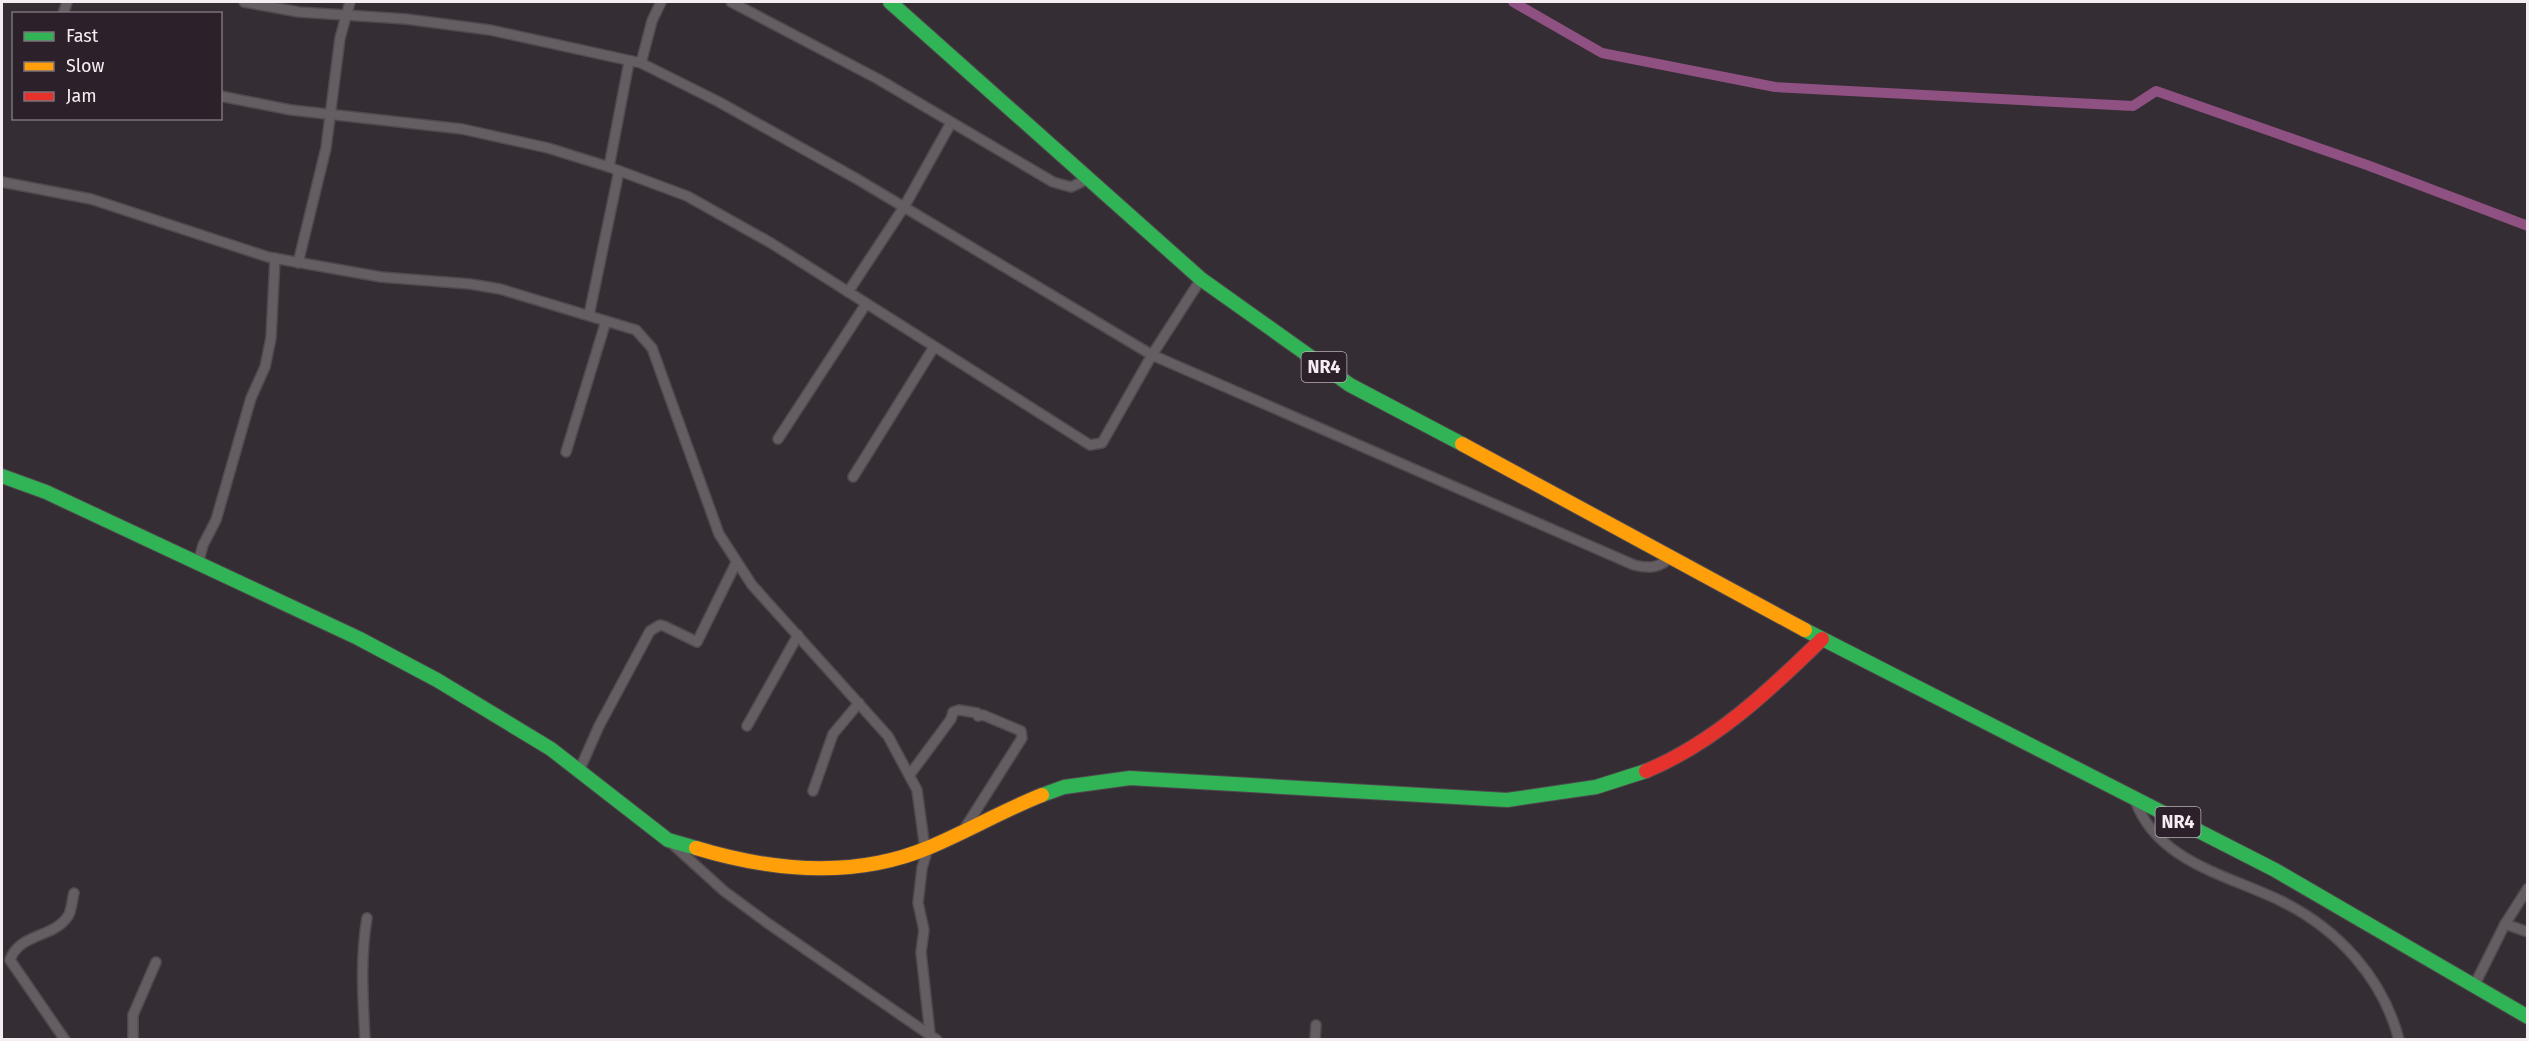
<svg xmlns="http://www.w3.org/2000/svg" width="2529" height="1041" font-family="'Fira Sans',sans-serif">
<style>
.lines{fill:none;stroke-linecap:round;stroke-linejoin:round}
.canal{stroke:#8f5082;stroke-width:10}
.street-casing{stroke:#50494e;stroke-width:12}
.fast-casing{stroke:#50494e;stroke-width:16}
.slow-casing{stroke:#50494e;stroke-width:16}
.jam-casing{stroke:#50494e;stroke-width:16}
.street{stroke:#645e63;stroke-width:9}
.fast{stroke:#30b455;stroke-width:14}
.slow{stroke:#ff9f0a;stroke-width:14}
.jam{stroke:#e5322d;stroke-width:14}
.labels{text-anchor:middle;stroke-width:6;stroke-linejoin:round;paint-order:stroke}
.shield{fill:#2c202a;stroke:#b9b0b7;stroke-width:1.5}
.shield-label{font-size:18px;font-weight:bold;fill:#f6edf3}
</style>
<rect width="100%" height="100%" fill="#342d33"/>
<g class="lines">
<polyline class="canal" points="1513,2 1602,53 1775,87 2133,106 2156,91 2367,165 2528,226"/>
<g class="street-casing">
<g id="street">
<path d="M 244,2 L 299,12 L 406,19 L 490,30 L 641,63 L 719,102 L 857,179 L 1152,355 L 1634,565 C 1650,569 1660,568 1672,556"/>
<polyline points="731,2 878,79 1053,182 1071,187 1088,179"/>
<polyline points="63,14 67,2"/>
<polyline points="629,62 609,167 687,196 771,243 1090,445 1102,443 1152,355 1201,279"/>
<polyline points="641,63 652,21 661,2"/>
<polyline points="220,96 291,110 462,129 548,148 609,167"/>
<polyline points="2,182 91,199 268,257 381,277 470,284 500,289 636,330 652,348 719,534 752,585 888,736 917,790 925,849"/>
<polyline points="298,263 326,148 340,38 350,2"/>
<polyline points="848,292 904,207 951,123"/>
<polyline points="589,315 619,171"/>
<polyline points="778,439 866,304"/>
<polyline points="566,452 606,321"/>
<polyline points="853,477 934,347"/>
<polyline points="198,564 203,545 216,520 251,398 265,367 271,338 275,258"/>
<polyline points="747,726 798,635"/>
<polyline points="579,771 599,726 650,631 660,625 664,626 697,642 736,563"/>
<polyline points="911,773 951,719 953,712 959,710 977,713 978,716 983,715 1021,731 1022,738 963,831"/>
<polyline points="813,791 833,734 859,703"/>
<path d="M 2135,800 C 2157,862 2228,875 2281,901 C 2338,929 2383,978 2399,1040"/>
<polyline points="670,842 724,891 766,922 937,1040"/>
<polyline points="928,848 922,868 918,903 924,930 921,952 930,1034"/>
<polyline points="2505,924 2528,932"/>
<polyline points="2475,984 2505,924 2528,888"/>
<path d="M 65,1040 L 10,960 C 19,933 54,938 68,916 C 72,910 72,899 74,893"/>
<polyline points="133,1040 133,1015 156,962"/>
<path d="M 365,1040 C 363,998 360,959 367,918"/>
<polyline points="1315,1040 1316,1025"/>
</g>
</g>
<g class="fast-casing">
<g id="fast">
<polyline points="890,2 1201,279 1350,385 1462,444"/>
<polyline points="2,476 46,492 358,638 437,680 551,749 668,840 696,848"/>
<polyline points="1805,630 2275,870 2528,1017"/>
<polyline points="1042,795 1064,787 1130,778 1507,800 1596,787 1646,771"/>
</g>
</g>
<g class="slow-casing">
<g id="slow">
<polyline points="1462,444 1805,630"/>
<path d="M 696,848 C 772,871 855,879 930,847 C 968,831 1004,810 1042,795"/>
</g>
</g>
<g class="jam-casing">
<path id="jam" d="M 1646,771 C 1714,743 1770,690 1822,639"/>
</g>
<use href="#street" class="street"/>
<use href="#fast" class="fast"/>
<use href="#slow" class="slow"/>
<use href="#jam" class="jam"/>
</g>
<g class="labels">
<g class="shield">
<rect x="1301.5" y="352" width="45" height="30" rx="4.5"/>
<rect x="2155.5" y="807" width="45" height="30" rx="4.5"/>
</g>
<g class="shield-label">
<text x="1324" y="373">NR4</text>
<text x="2178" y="828">NR4</text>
</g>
</g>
<rect width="2529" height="1041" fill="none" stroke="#f6edf3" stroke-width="6"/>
<rect x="12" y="12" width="210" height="108" fill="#2c202a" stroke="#7d727a" stroke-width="1.5"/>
<rect x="24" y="32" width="30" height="9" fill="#30b455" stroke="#7d727a" stroke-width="1.5"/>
<text x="66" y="42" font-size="18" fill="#f6edf3">Fast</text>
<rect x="24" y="62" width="30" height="9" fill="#ff9f0a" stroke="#7d727a" stroke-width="1.5"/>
<text x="66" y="72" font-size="18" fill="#f6edf3">Slow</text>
<rect x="24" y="92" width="30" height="9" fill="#e5322d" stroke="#7d727a" stroke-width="1.5"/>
<text x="66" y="102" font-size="18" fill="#f6edf3">Jam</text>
</svg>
